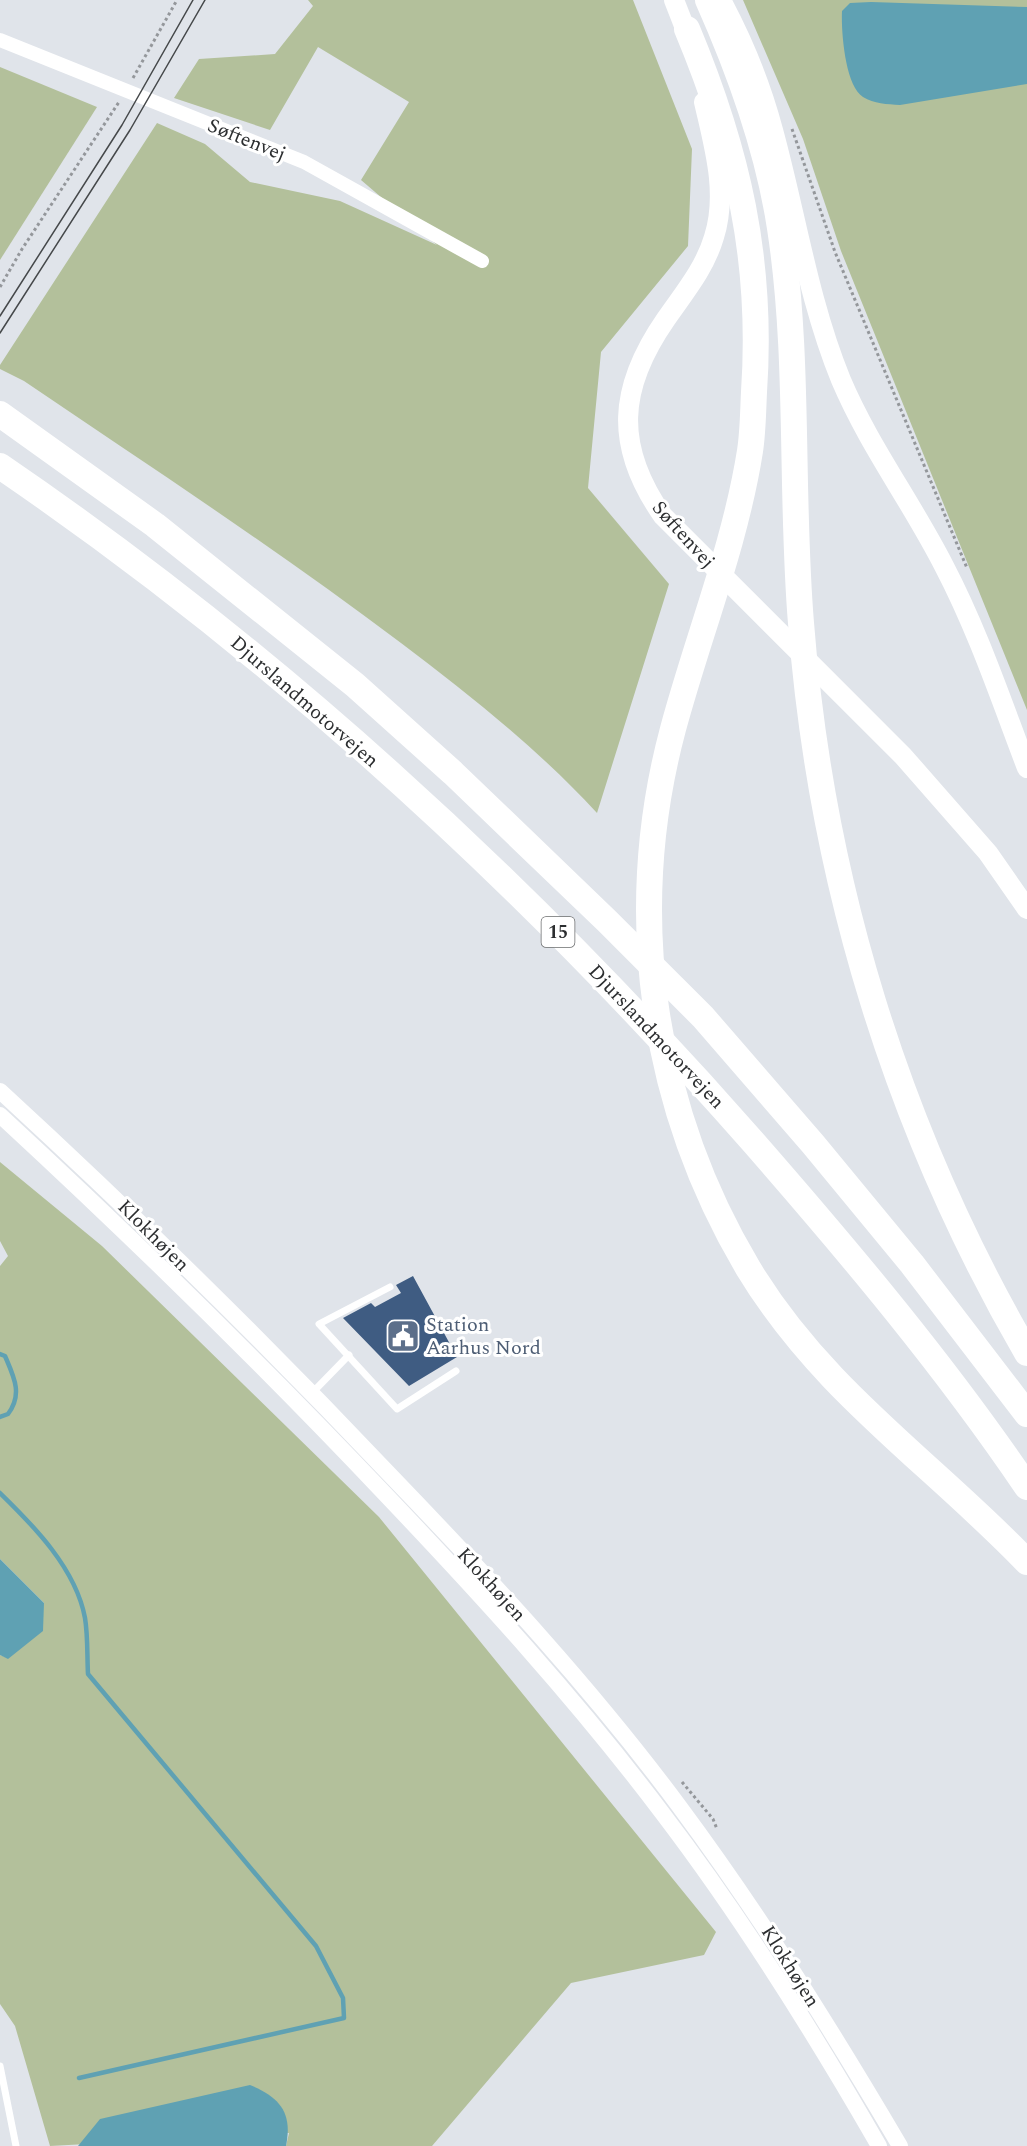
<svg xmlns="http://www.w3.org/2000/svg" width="1027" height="2146" font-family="Spectral,serif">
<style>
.green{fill:#b3c09b}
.water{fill:#5fa1b3}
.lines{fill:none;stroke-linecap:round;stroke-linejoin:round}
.stream{stroke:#5fa1b3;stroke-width:4.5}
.building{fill:#3f5c82}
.path{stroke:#94979b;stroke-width:3;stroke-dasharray:3 3;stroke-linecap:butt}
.service{stroke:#fff;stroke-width:7}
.minor{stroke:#fff;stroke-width:14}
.tertiary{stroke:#fff;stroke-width:16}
.secondary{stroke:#fff;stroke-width:20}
.motorway{stroke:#fff;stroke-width:26}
.tram{stroke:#45484a;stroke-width:1.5}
.labels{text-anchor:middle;stroke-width:6;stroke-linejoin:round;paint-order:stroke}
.shield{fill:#fff;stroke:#6b6d6e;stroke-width:1.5}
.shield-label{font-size:18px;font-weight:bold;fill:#2c2e30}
.street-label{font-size:20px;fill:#2c2e30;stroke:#fff}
.service-label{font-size:20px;fill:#4e5e75;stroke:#fff;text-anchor:start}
</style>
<rect width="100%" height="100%" fill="#e0e4ea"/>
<g class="green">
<path d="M 308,0 L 633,0 L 692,149 L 688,246 L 601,352 L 588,488 L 669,584 L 597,813 C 538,749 471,696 401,643 C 279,551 151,467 24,381 L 0,369 L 0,365 L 157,123 L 205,144 L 250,182 L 340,201 L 437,245 L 361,180 L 409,102 L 318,47 L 270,130 L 174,98 L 199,59 L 275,54 L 313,6 Z"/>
<polygon points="743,0 1027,0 1027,710 841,251 803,139"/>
<polygon points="0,67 97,107 0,260"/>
<polygon points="0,1162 102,1246 379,1517 716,1932 704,1955 571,1983 432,2146 286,2146 289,2133 50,2146 15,2026 0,2004 0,1655 8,1658 44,1603 0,1559 0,1266 8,1256 0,1241"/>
</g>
<g class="water">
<path d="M 871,2 L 1027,7 L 1027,84 L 900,105 C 887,104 874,104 863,97 C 845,86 841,31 842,11 L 850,3 Z"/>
<polygon points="0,1559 44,1603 43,1631 8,1659 0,1655"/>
<path d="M 250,2085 C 279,2097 293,2112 286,2146 L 78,2146 L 100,2119 Z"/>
</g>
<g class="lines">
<g class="stream">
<path d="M 0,1354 L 5,1356 C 14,1377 23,1394 8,1414 L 0,1417"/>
<path d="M 0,1493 C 34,1526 76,1569 85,1618 C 88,1636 87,1656 88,1674 L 316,1946 L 343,1998 L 344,2018 L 79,2078"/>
</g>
</g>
<polygon class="building" points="413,1276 457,1357 409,1386 343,1318 371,1303 375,1307 401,1293 396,1285"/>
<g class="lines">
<g class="path">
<polyline points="133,78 177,0"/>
<polyline points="792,129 835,252 967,568"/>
<polyline points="0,287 22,249 119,102"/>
<polyline points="682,1782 713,1819 717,1829"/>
</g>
<g class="service">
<polyline points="390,1287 319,1324 397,1409 456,1371"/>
<polyline points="312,1393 349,1355"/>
<polyline points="0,2066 16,2146"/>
</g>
<polyline class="minor" points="0,40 304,162 482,261"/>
<g class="tertiary">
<path d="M 0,1091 C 136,1216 267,1345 394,1479 C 494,1583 593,1690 679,1806 C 760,1915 831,2029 900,2146"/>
<path d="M 0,1115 C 132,1237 261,1363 385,1494 C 482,1596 578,1701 663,1814 C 743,1919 813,2031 879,2146"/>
</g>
<g class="secondary">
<polyline points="674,0 690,41"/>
<path d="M 721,0 C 743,41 761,85 773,130 C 796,214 808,299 841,380 C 869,446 912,503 944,566 C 978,631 1001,700 1027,768"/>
<path d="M 704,102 C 714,146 728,193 714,237 C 705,268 684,293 666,319 C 618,388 614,446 663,516 L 903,756 L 988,853 L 1027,909"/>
</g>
<g class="motorway">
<path d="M 708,0 C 741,74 768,149 780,228 C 800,358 790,492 801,623 C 821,881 897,1129 1027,1353"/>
<path d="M 687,29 C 738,151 763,260 754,392 C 753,412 753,432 750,451 C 735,546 698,636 673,729 C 624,912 651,1105 748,1268 C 822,1391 931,1462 1027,1562"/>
<polyline points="0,414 155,525 355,685 453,773 607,921 703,1017 813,1144 912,1264 1027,1414"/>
<path d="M 0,466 C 280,657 531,889 754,1143 C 850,1253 945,1366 1027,1487"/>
</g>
<g class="tram">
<polyline points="0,316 122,125 193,0"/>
<polyline points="0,333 130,130 205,0"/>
</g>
</g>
<defs>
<g id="civic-square" transform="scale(1.725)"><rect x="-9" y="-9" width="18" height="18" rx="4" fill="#5c6f8a" stroke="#fff"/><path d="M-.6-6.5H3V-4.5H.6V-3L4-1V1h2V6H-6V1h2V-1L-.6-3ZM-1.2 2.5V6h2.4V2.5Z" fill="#fff"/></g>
</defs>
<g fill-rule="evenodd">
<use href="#civic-square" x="403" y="1336"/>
</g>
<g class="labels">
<rect class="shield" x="541.5" y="917" width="33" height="30" rx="4.5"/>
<g class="shield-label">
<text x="558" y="938">15</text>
</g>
<g class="street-label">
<text transform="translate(247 139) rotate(22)" y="7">Søftenvej</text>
<text transform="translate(684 534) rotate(48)" y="7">Søftenvej</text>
<text transform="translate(305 701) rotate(41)" y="7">Djurslandmotorvejen</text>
<text transform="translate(657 1036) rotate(47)" y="7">Djurslandmotorvejen</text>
<text transform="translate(154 1235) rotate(45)" y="7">Klokhøjen</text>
<text transform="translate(492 1584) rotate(48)" y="7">Klokhøjen</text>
<text transform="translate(791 1966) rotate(58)" y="7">Klokhøjen</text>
</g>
<g class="service-label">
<text x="426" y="1331">Station<tspan x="426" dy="23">Aarhus Nord</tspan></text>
</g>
</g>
</svg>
